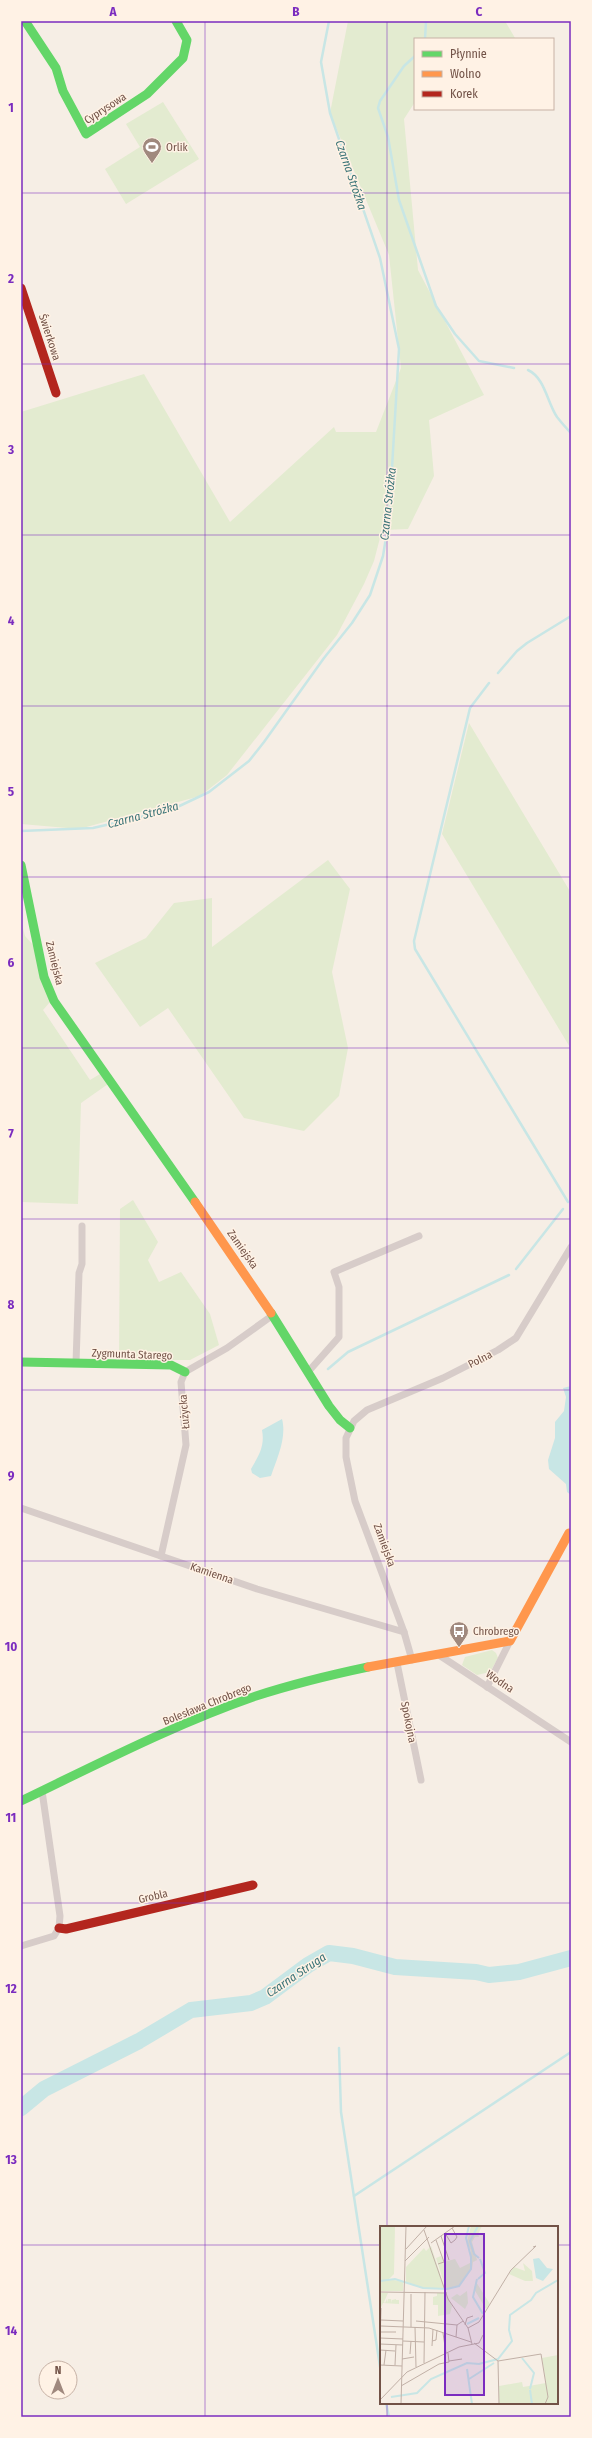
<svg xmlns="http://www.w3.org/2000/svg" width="592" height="2438" font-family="'Fira Sans Condensed',sans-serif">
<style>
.green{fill:#e3ebd0}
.water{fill:#c8e6e5}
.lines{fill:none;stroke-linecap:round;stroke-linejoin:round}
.stream{stroke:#c8e6e5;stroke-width:2.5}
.river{stroke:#c8e6e5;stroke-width:16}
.street{stroke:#d7ccc9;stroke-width:7}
.fast{stroke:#63d668;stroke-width:9}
.slow{stroke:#ff974d;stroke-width:9}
.jam{stroke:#b3261e;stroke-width:9}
.grid{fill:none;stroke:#7b2cbf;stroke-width:1;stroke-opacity:0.55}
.labels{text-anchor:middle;stroke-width:3;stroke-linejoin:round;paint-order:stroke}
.street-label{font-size:11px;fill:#725247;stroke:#fff2e5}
.poi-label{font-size:11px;fill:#725247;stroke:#fff2e5;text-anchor:start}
.water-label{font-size:12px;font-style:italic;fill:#3b7478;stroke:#fff2e5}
.inset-river{fill:none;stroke:#c8e6e5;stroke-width:2}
.inset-road{fill:none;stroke:#c1b0a6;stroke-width:1}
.view{fill:#7b2cbf;fill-opacity:0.15;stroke:#7b2cbf;stroke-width:2}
.inset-edge{fill:none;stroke:#725247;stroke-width:2}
.neatline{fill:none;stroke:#7b2cbf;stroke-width:1.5}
.grid-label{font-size:13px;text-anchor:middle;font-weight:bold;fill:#7b2cbf}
</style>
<rect width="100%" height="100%" fill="#f6eee5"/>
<g class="green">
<polygon points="348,21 505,21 515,38 415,39 415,102 404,119 418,270 484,395 429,420 434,476 408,529 382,530 374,561 364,584 337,635 227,775 200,796 79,829 21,824 21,412 144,374 230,522 334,427 336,432 376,432 401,368 389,255 330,113"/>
<polygon points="163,102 199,159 126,204 105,169 140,147 126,124"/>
<polygon points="469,723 571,893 571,1049 442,834"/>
<polygon points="328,860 350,889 332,972 348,1048 339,1096 304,1131 244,1118 168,1008 140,1027 95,963 146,938 174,903 212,898 212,947"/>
<polygon points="21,921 25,936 33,945 50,1002 43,1010 90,1080 100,1074 108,1084 81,1103 78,1204 21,1202"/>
<polygon points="133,1200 158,1242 148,1260 159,1282 181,1272 210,1314 219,1345 190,1360 119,1360 120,1209"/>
<polygon points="492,1650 496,1653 498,1658 490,1672 477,1675 462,1665 465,1657"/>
</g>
<g class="water">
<polygon points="571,1386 571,1495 567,1492 566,1484 549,1469 548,1460 555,1438 555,1422 564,1411 566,1397 563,1388"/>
<path d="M 282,1419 C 287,1437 277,1459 271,1476 L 260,1478 L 252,1473 L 251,1469 C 259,1455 265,1446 262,1430 Z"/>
</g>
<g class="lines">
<g class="stream">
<polyline points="425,39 426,21"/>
<polyline points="415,56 404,66 380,101 378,108 388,137 399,200 436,306 455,334 479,361 514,368"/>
<path d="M 528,370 C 545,378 547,402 557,417 C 561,422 566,428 571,433"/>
<polyline points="498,673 517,651 527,643 571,616"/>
<polyline points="489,683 470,708 414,941 415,949 568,1202"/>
<polyline points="21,831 93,828 171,810 209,792 249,761 264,742 324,658 352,623 370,595 383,556 389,519 399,349 380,258 330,113 321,62 329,21"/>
<polyline points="516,1269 563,1209"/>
<polyline points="328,1369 348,1352 509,1275"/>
<polyline points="339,2048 341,2112 381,2373"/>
<polyline points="354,2196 571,2052"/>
<polyline points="386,2403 389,2417"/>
</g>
<polyline class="river" points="21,2108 44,2089 139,2041 191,2010 251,2003 265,1997 308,1965 329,1953 353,1956 395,1967 476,1972 489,1975 519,1972 571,1958"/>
<g class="street">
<polyline points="76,1363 79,1273 82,1264 82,1226"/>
<polyline points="308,1372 339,1337 339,1287 334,1272 419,1236"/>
<polyline points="21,1508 257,1589 404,1632"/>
<polyline points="161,1556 186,1445 181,1382 185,1372 227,1348 273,1315"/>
<polyline points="439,1655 571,1742"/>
<polyline points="412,1660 404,1632 355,1501 346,1457 346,1438 354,1421 367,1410 443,1378 498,1350 516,1338 571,1247"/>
<polyline points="397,1663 421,1780"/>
<polyline points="487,1687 510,1641"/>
<polyline points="21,1946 54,1936 59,1928 60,1916 42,1791"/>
</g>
<g class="fast">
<polyline points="25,21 56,68 63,91 86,134 147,94 183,58 187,40 176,21"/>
<polyline points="21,865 44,977 54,1001 195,1202"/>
<polyline points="271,1313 329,1406 340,1420 350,1428"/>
<polyline points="21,1362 171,1365 185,1372"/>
<path d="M 21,1801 C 98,1764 175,1724 256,1696 C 293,1684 330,1675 368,1667"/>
</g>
<g class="slow">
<polyline points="195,1202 271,1313"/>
<polyline points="368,1667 510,1641 569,1533"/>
</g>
<g class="jam">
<polyline points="21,288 56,393"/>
<polyline points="59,1928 66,1929 253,1885"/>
</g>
</g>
<path class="grid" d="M 205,21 L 205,2417M 387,21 L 387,2227M 21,193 L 571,193M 21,364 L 571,364M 21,535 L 571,535M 21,706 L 571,706M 21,877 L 571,877M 21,1048 L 571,1048M 21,1219 L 571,1219M 21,1390 L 571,1390M 21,1561 L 571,1561M 21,1732 L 571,1732M 21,1903 L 571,1903M 21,2074 L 571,2074M 21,2245 L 381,2245M 557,2245 L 571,2245M 387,2403 L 387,2417"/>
<defs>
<g id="stadium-pin" transform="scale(1)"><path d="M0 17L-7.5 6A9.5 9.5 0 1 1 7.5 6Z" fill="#a0897e" stroke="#fff2e5"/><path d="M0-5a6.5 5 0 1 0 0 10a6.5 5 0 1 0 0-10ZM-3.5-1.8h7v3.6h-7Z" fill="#fff"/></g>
<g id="bus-pin" transform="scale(1)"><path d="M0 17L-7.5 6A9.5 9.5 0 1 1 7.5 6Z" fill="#a0897e" stroke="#fff2e5"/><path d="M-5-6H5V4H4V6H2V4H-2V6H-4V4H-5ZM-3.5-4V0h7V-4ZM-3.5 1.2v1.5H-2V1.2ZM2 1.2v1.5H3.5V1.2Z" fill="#fff"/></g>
</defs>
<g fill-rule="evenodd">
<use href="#stadium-pin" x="152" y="147"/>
<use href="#bus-pin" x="459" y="1631"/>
</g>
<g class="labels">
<g class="street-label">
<text transform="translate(105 108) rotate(-33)" y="4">Cyprysowa</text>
<text transform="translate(50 337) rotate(72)" y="4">Świerkowa</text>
<text transform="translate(55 963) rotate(76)" y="4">Zamiejska</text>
<text transform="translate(243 1249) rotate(55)" y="4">Zamiejska</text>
<text transform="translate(132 1354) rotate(2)" y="4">Zygmunta Starego</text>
<text transform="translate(480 1359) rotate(-27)" y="4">Polna</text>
<text transform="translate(184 1412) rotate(-95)" y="4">Łużycka</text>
<text transform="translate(385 1545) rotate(70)" y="4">Zamiejska</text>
<text transform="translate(212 1573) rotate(19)" y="4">Kamienna</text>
<text transform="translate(500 1681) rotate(34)" y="4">Wodna</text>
<text transform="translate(207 1704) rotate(-22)" y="4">Bolesława Chrobrego</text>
<text transform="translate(409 1722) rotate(79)" y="4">Spokojna</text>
<text transform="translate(153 1896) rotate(-13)" y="4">Grobla</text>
</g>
<g class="poi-label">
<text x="166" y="151">Orlik</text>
<text x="473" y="1635">Chrobrego</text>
</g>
<g class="water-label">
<text transform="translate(351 175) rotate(71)" y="4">Czarna Stróżka</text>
<text transform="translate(388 504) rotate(-84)" y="4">Czarna Stróżka</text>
<text transform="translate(143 815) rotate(-15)" y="4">Czarna Stróżka</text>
<text transform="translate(296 1975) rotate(-34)" y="4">Czarna Struga</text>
</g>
</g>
<g transform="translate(380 2226)">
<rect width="178" height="178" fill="#f6eee5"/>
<path d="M 0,0 L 15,1 L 14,48 L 9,53 L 23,56 L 23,65 L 0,65 ZM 91,0 L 102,0 L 98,8 L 99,11 L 95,11 L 92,16 L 97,34 L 93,36 L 92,43 L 80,59 L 66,63 L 56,32 L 61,30 L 64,36 L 75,33 L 80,42 L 90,37 L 91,25 L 87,16 ZM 51,20 L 65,63 L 42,62 L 26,56 L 26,41 L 44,22 L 46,25 ZM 143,37 L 152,45 L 153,55 L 145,55 L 129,48 L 134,41 L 145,45 ZM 96,56 L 110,78 L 106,83 L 94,63 ZM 87,65 L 88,77 L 85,83 L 71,72 L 77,68 L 80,70 ZM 0,67 L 8,67 L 4,76 L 5,77 L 7,73 L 8,77 L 8,73 L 11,73 L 12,77 L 12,74 L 16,73 L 16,78 L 16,74 L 19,74 L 19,78 L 3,77 L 0,84 ZM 57,67 L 66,67 L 72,80 L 70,88 L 58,90 L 58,79 L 53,79 L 53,71 L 57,70 ZM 178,129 L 178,178 L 119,178 L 119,160 L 142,156 L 143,161 L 166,157 L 162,132 Z" fill="#e3ebd0"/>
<path d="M 159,32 L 167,42 L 173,43 L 163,55 L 156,52 L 153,33 Z" fill="#c8e6e5"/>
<path class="inset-river" d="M 98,0 L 90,15 L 94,28 L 99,32M 97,53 L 93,71 L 103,88M 98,53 L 105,47 L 100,33M 0,55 L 15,53 L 43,62 L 67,63 L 79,60 L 91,43 L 91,31 L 86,12 L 89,0M 87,98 L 99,92M 142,132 L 154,147 L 150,163M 87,143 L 92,178M 89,153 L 114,137M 150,164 L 152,178M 11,171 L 37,167 L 51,153 L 87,137 L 99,138 L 118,133 L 132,115 L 129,104 L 130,89 L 151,74 L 156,67 L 178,54"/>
<path class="inset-road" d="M 44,4 L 68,73 L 88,102 L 92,118M 65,7 L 71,17 L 75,14 L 77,11 L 72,2M 61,10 L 69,34M 56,14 L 64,36 L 58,38M 51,17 L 75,0M 26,23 L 47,0M 25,35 L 49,11M 0,66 L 67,67M 1,94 L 23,95M 36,95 L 77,99M 85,99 L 87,92 L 93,90M 1,100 L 49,102 L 91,116M 31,101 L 31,68M 35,101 L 36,141M 88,102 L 99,96 L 131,44 L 156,20 L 153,21M 0,106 L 16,106M 63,107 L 66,127M 76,111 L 77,99 L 83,95M 0,112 L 23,113M 23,115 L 44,116M 52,115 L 56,114 L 57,104M 0,117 L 1,82M 94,117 L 118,135 L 119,178M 0,118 L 23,119M 52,120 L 53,103M 0,124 L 15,125M 30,128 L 31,115M 22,133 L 34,131M 69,135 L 82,133M 118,135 L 161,128 L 168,171 L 165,178M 44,137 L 45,66M 0,139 L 22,140M 4,139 L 6,124M 15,139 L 16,119M 21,160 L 59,138 L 69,136 L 68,127M 0,174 L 27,146 L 79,121 L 99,117 L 103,109M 21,178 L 26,0"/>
<path class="view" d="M 65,8 L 104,8 L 104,169 L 65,169 Z"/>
<rect width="178" height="178" class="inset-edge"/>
</g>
<rect width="592" height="2438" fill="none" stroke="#fff2e5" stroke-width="44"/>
<rect x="414" y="38" width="140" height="72" fill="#fff2e5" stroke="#c7b2a6"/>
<rect x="422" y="51" width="20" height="6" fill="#63d668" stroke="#c7b2a6"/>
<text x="450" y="58" font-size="12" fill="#725247">Płynnie</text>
<rect x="422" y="71" width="20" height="6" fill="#ff974d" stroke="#c7b2a6"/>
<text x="450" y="78" font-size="12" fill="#725247">Wolno</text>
<rect x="422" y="91" width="20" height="6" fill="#b3261e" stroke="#c7b2a6"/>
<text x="450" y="98" font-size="12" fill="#725247">Korek</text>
<g transform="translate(58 2380)"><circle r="19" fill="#fff2e5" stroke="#c7b2a6"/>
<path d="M0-3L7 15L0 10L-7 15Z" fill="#a0897e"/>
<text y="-6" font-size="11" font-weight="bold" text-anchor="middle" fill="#725247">N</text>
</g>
<rect x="22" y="22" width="548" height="2394" class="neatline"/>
<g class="grid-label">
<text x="113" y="16">A</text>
<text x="296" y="16">B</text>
<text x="479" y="16">C</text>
<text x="11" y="112">1</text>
<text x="11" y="283">2</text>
<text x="11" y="454">3</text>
<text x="11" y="625">4</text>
<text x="11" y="796">5</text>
<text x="11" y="967">6</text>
<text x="11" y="1138">7</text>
<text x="11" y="1309">8</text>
<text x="11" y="1480">9</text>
<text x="11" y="1651">10</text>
<text x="11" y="1822">11</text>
<text x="11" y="1993">12</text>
<text x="11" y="2164">13</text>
<text x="11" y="2335">14</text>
</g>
</svg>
